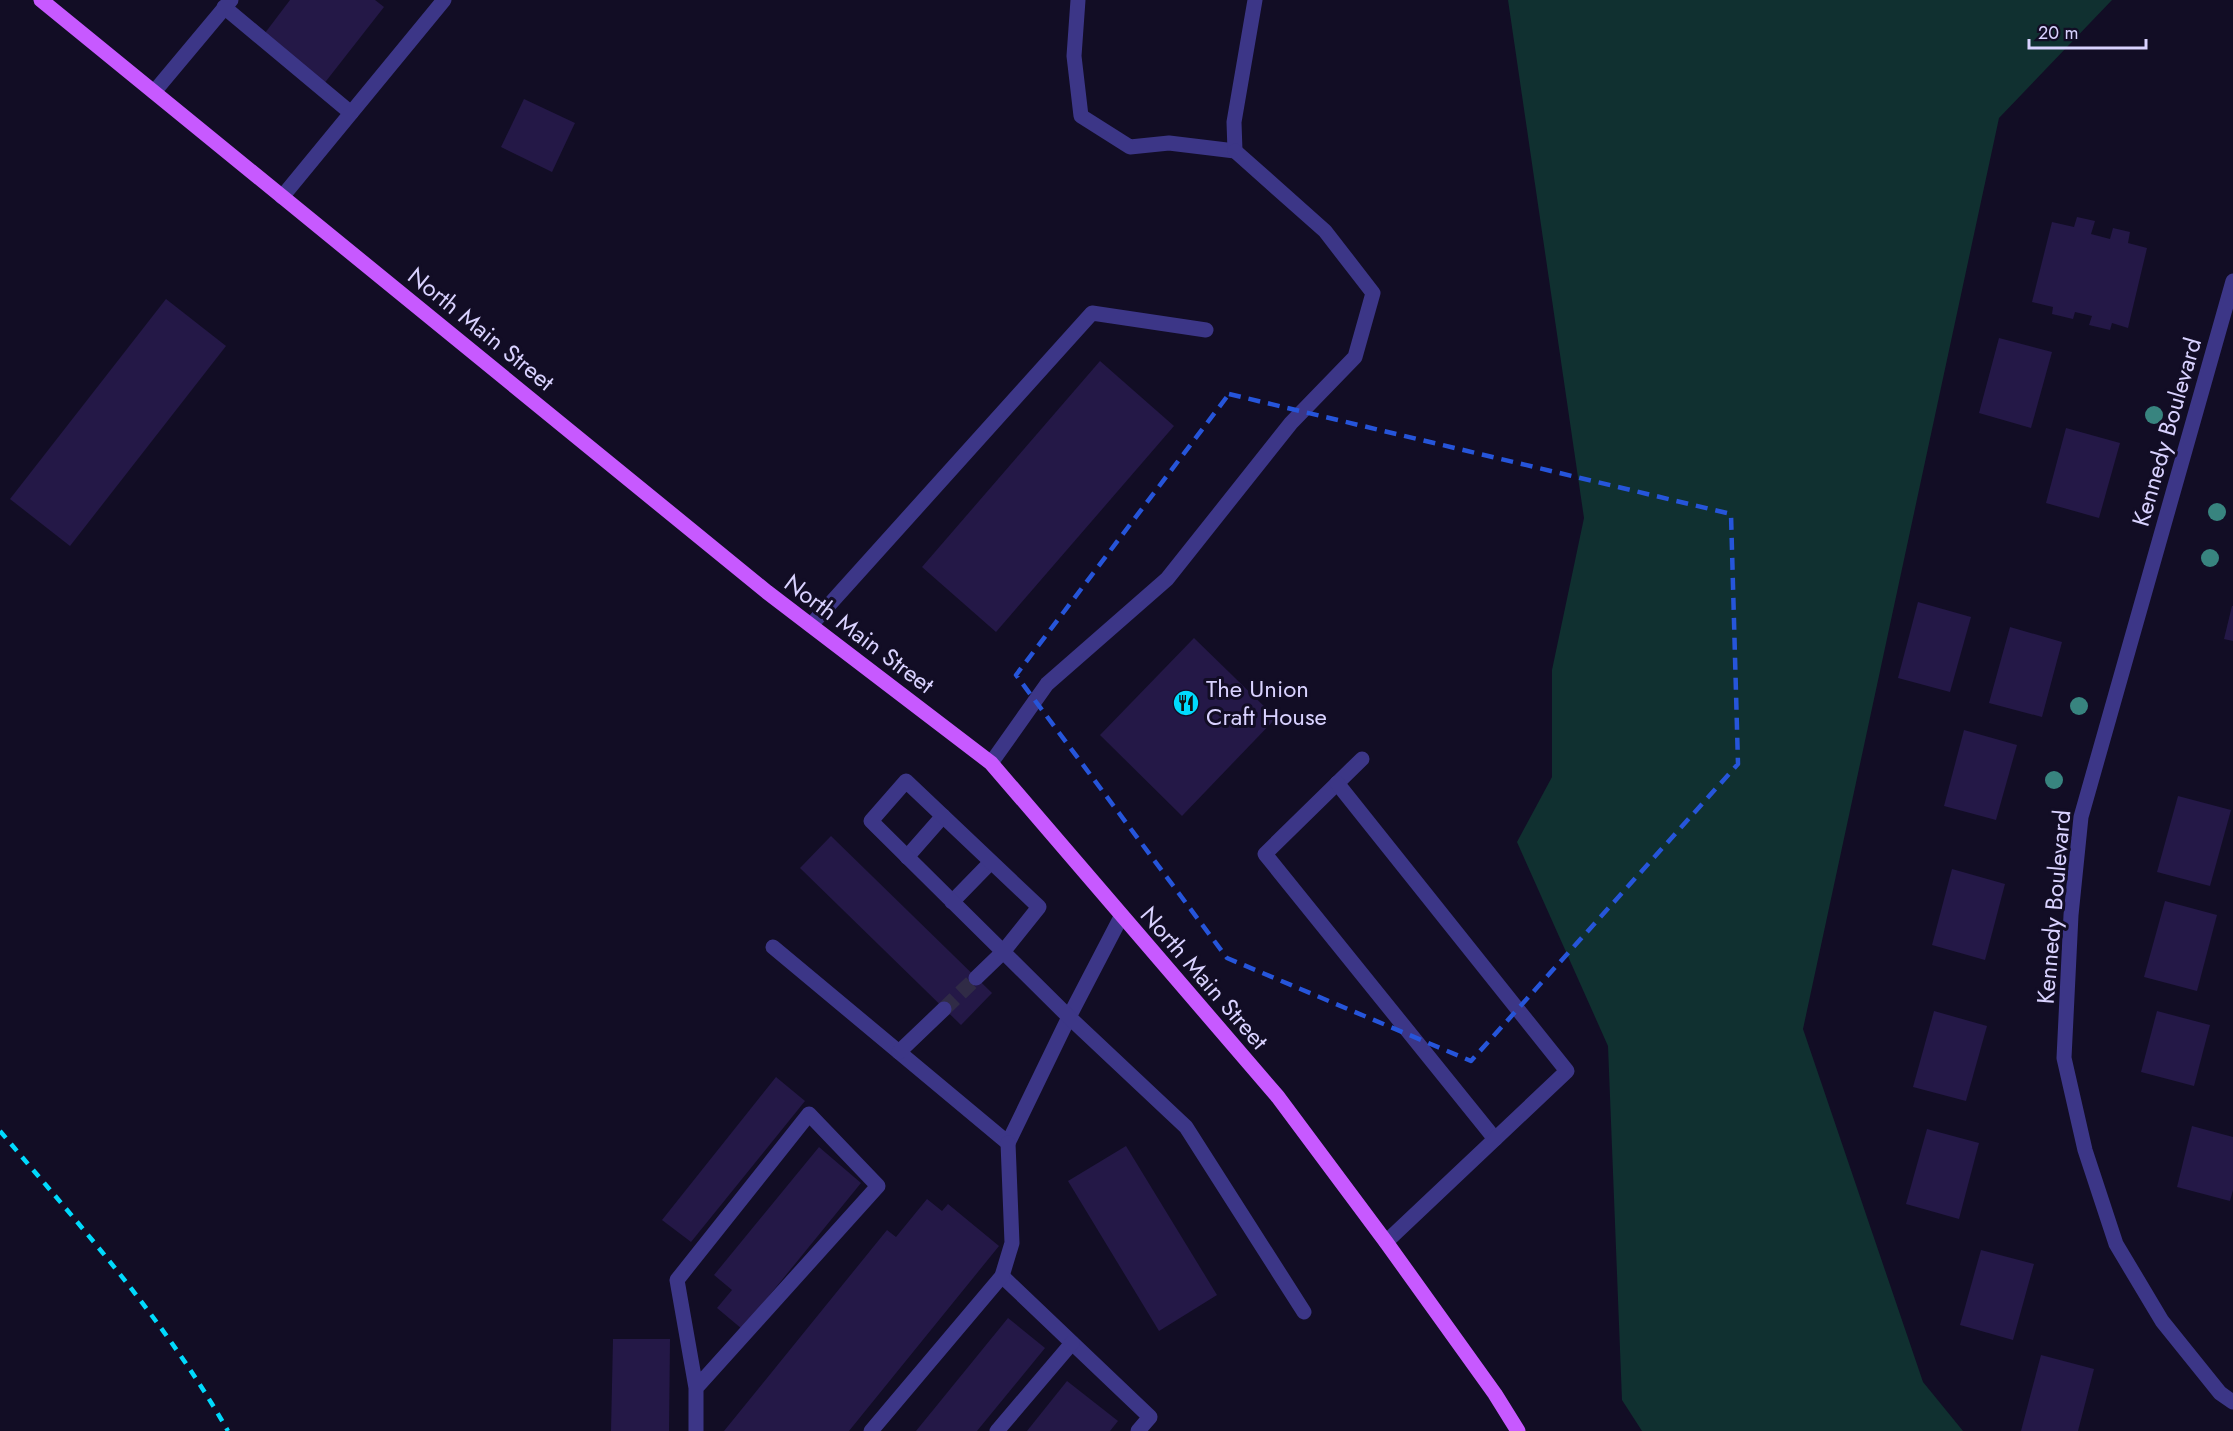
<svg xmlns="http://www.w3.org/2000/svg" width="2233" height="1431" font-family="Jost,sans-serif">
<style>
.green{fill:#103030}
.building{fill:#241847}
.lines{fill:none;stroke-linecap:round;stroke-linejoin:round}
.minor-tunnel{stroke:#302b46;stroke-width:15;stroke-dasharray:15 8;stroke-linecap:butt}
.minor{stroke:#3c3687;stroke-width:15}
.major{stroke:#c759ff;stroke-width:15}
.rail{stroke:#00dafd;stroke-width:4.5;stroke-dasharray:9 8;stroke-linecap:butt}
.tree{fill:#38847f}
.marked{fill:none;stroke:#2655da;stroke-width:4.5;stroke-dasharray:12 8;stroke-linejoin:round}
.labels{text-anchor:middle;stroke-width:6;stroke-linejoin:round;paint-order:stroke}
.street-label{font-size:24px;fill:#d9d2ff;stroke:#120d25}
.poi-label{font-size:24px;fill:#d9d2ff;stroke:#120d25;text-anchor:start}
</style>
<rect width="100%" height="100%" fill="#120d25"/>
<polygon class="green" points="1508,0 2112,0 1999,118 1803,1029 1923,1382 1963,1431 1642,1431 1622,1400 1608,1046 1517,842 1552,777 1552,670 1584,518"/>
<g class="building">
<polygon points="290,0 375,0 384,7 323,85 262,37"/>
<polygon points="524,99 575,123 552,172 501,147"/>
<polygon points="2077,217 2095,221 2091,234 2110,239 2113,228 2130,232 2128,243 2147,248 2128,328 2112,323 2110,330 2089,325 2092,316 2075,312 2073,319 2052,314 2053,307 2032,302 2052,222 2074,227"/>
<polygon points="166,299 226,346 70,546 10,499"/>
<polygon points="1999,338 2052,352 2031,428 1979,413"/>
<polygon points="1100,361 1174,426 996,632 922,567"/>
<polygon points="2066,428 2120,443 2099,518 2046,503"/>
<polygon points="1918,602 1971,617 1950,692 1898,678"/>
<polygon points="2232,606 2233,606 2233,641 2224,639"/>
<polygon points="2010,627 2062,642 2042,717 1989,703"/>
<polygon points="1194,638 1276,718 1182,816 1100,735"/>
<polygon points="1964,730 2017,745 1996,820 1944,806"/>
<polygon points="2178,796 2231,810 2210,886 2157,872"/>
<polygon points="831,836 992,993 961,1025 800,868"/>
<polygon points="1952,869 2005,884 1985,960 1932,945"/>
<polygon points="2165,901 2217,915 2197,991 2144,977"/>
<polygon points="1934,1011 1987,1026 1966,1101 1913,1087"/>
<polygon points="2157,1011 2210,1025 2194,1086 2141,1072"/>
<polygon points="776,1077 805,1101 691,1242 662,1220"/>
<polygon points="2192,1126 2233,1137 2233,1190 2230,1201 2177,1187"/>
<polygon points="1927,1129 1979,1143 1959,1219 1906,1204"/>
<polygon points="1126,1146 1217,1295 1159,1331 1068,1181"/>
<polygon points="819,1147 861,1183 742,1329 717,1308 732,1290 714,1275"/>
<polygon points="927,1199 942,1211 948,1204 999,1246 849,1431 724,1431 887,1230 896,1237"/>
<polygon points="1981,1250 2034,1264 2013,1340 1960,1325"/>
<polygon points="1008,1318 1045,1348 977,1431 916,1431"/>
<polygon points="613,1339 670,1339 669,1431 611,1431"/>
<polygon points="2041,1355 2094,1369 2078,1431 2021,1431"/>
<polygon points="1067,1381 1118,1421 1110,1431 1027,1431"/>
</g>
<g class="lines">
<polyline class="minor-tunnel" points="944,1009 976,978"/>
<g class="minor">
<polyline points="1078,0 1074,56 1081,116 1130,147 1169,143 1235,151"/>
<polyline points="224,7 351,113"/>
<polyline points="154,92 231,0"/>
<polyline points="1235,151 1234,122 1255,0"/>
<polyline points="282,197 444,0"/>
<polyline points="2233,281 2081,817 2071,915 2064,1058 2085,1150 2116,1244 2162,1321 2220,1393 2233,1402"/>
<polyline points="811,625 1092,313 1206,330"/>
<polyline points="1362,759 1265,854 1495,1139"/>
<polyline points="991,763 1047,684 1167,579 1291,423 1355,357 1373,293 1325,231 1235,151"/>
<polyline points="1337,783 1567,1071 1386,1242"/>
<polyline points="907,857 943,816"/>
<polyline points="952,902 991,862"/>
<polyline points="773,947 1008,1143 1069,1017 1121,917"/>
<polyline points="976,978 1003,952 1039,907 906,781 871,821 1069,1017 1186,1127 1304,1312"/>
<polyline points="899,1052 944,1009"/>
<polyline points="1002,1276 1150,1417 1138,1431"/>
<polyline points="696,1431 696,1388 878,1186 809,1114 677,1280 696,1388"/>
<polyline points="871,1431 1002,1276 1012,1243 1008,1143"/>
<polyline points="997,1431 1072,1343"/>
</g>
<polyline class="major" points="41,0 767,592 991,763 1278,1097 1386,1242 1495,1394 1518,1431"/>
<path class="rail" d="M 0,1131 C 82,1228 165,1320 228,1431"/>
</g>
<g class="tree">
<circle cx="2154" cy="415" r="9"/>
<circle cx="2217" cy="512" r="9"/>
<circle cx="2210" cy="558" r="9"/>
<circle cx="2079" cy="706" r="9"/>
<circle cx="2054" cy="780" r="9"/>
</g>
<path class="marked" d="M 1229,394 L 1731,514 L 1738,764 L 1471,1061 L 1227,958 L 1016,675 Z"/>
<defs>
<g id="restaurant-disc" transform="scale(1.35)"><circle r="9.5" fill="#00dafd" stroke="#120d25"/><path d="M-5-6h1v4h1v-4h1v4h1v-4h1v5L-1.5 .5V6h-2V.5L-5-1ZM5-6V6H3V1.5H1.5Q1.5-4 5-6Z" fill="#111"/></g>
</defs>
<g fill-rule="evenodd">
<use href="#restaurant-disc" x="1186" y="703"/>
</g>
<g class="labels">
<g class="street-label">
<text transform="translate(481 329) rotate(39)" y="8">North Main Street</text>
<text transform="translate(2167 432) rotate(-74)" y="8">Kennedy Boulevard</text>
<text transform="translate(859 634) rotate(37)" y="8">North Main Street</text>
<text transform="translate(2054 907) rotate(-85)" y="8">Kennedy Boulevard</text>
<text transform="translate(1204 978) rotate(49)" y="8">North Main Street</text>
</g>
<g class="poi-label">
<text x="1206" y="697">The Union<tspan x="1206" dy="28">Craft House</tspan></text>
</g>
</g>
<path d="M2029 39v9h117v-9" fill="none" stroke="#d9d2ff" stroke-width="3"/>
<text x="2038" y="39" font-size="18" fill="#d9d2ff" stroke="#120d25" stroke-width="4.5" paint-order="stroke">20 m</text>
</svg>
